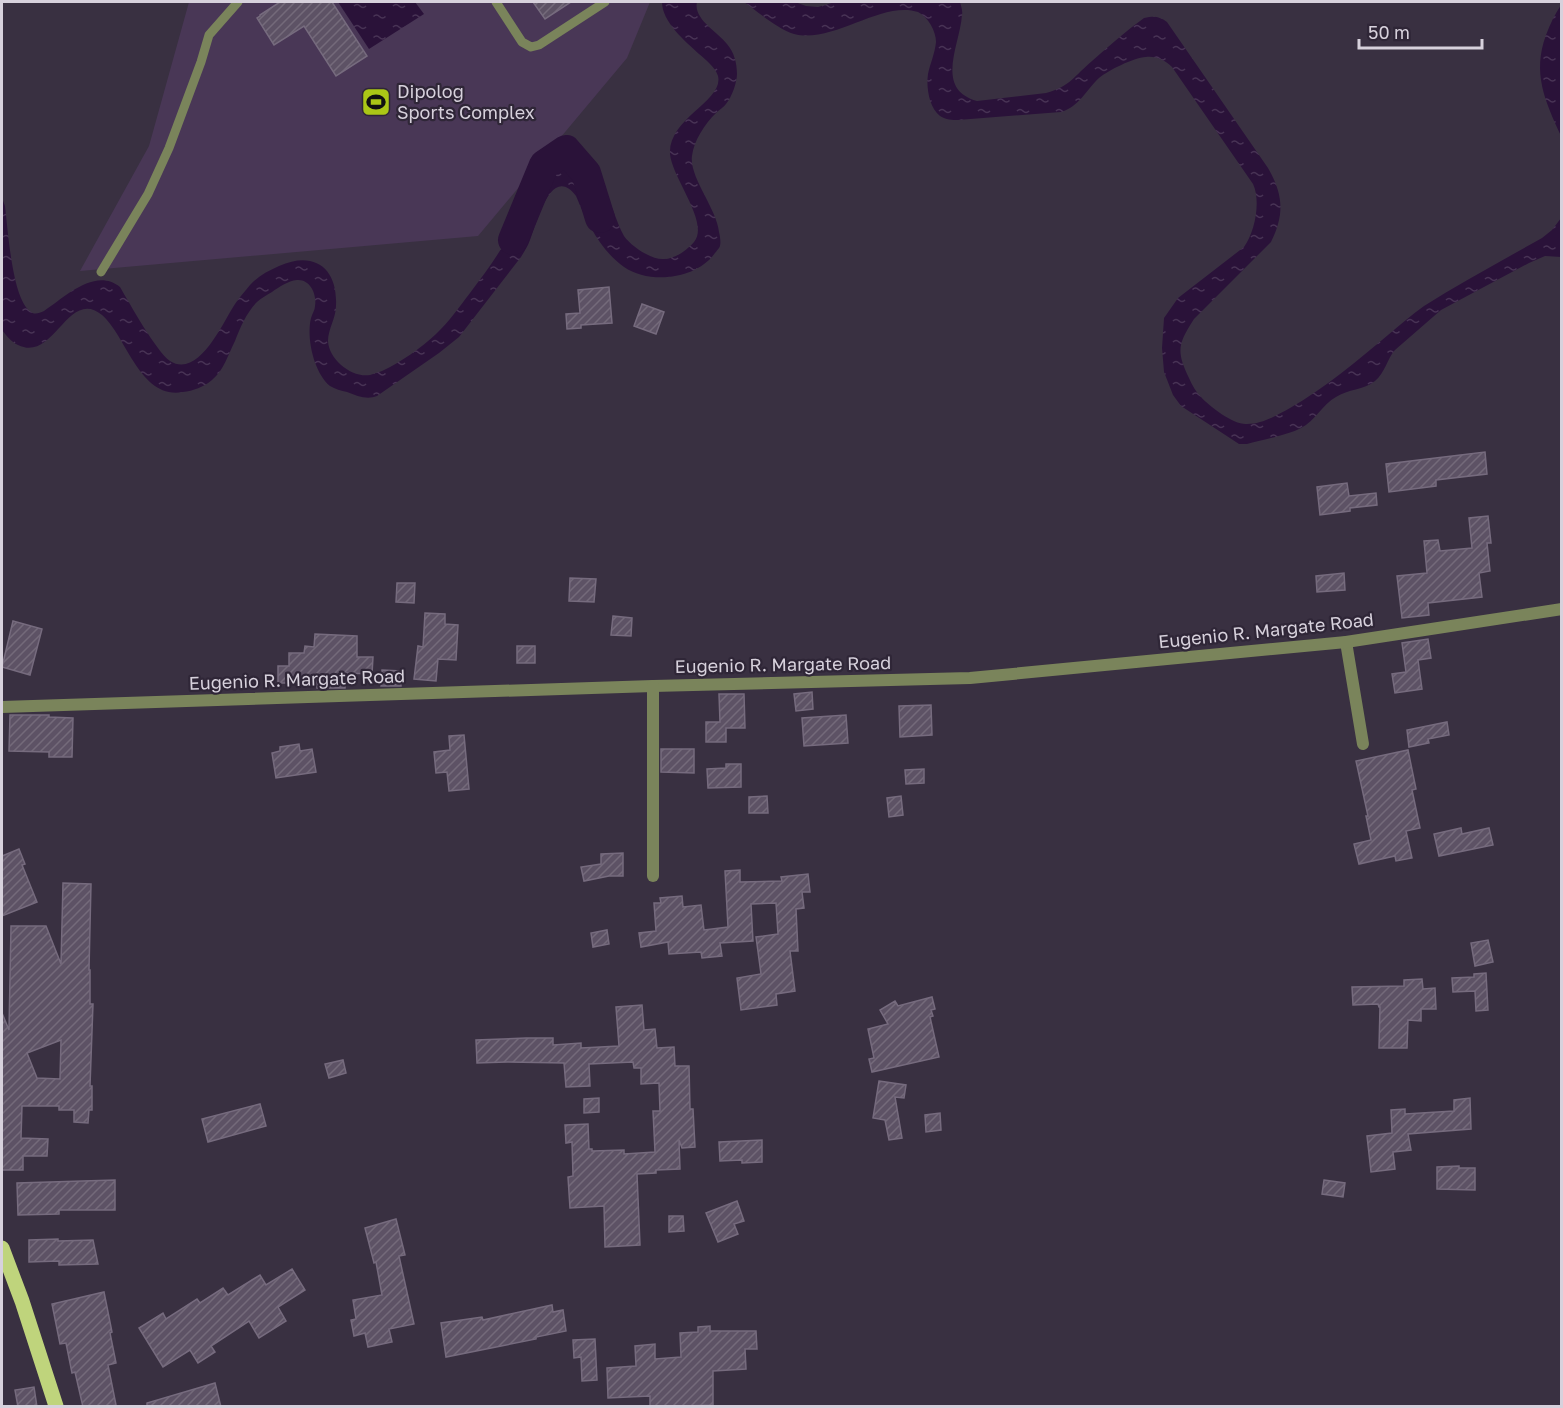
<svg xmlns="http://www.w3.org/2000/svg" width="1563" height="1408" font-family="'Golos Text',sans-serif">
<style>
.park{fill:#493756}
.water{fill:url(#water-ripples)}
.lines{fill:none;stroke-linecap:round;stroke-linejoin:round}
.river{stroke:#2a1239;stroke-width:30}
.building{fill:url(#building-hatch);stroke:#766b7e;stroke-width:1.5;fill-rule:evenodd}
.service{stroke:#7a845b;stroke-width:9}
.minor{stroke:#7a845b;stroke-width:12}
.primary{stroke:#bfd47c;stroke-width:15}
.labels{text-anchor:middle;stroke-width:4.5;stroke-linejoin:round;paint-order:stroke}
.poi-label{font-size:18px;fill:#d7d1dc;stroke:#2f2637;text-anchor:start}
.street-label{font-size:18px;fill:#d7d1dc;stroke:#2f2637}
</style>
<defs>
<pattern id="water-ripples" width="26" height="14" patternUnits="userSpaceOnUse" patternTransform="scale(1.5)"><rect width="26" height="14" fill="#2a1239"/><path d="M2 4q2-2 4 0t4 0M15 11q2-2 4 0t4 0" fill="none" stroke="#483355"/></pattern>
<pattern id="building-hatch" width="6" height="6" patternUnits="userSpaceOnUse" patternTransform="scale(1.5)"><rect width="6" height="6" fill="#5d5265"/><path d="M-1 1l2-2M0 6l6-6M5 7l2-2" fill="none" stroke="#746a7a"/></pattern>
</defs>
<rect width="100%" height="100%" fill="#393041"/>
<polygon class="park" points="189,2 650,2 627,58 478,236 80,271 149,146"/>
<g class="water">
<polygon points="338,2 415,2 424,14 369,49"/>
<path d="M 662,2 L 697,2 C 693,19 718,32 727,44 C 734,52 737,63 737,74 C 737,82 732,97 726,104 C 724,107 719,110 716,113 C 705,124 694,140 692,156 C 689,177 717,209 719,232 C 720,236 721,242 720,246 C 720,247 716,252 715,253 C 697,279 650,285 624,267 C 600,250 587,222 576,196 C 551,163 537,223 530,240 C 528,246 524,252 521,257 L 459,337 L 439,353 L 377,396 C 367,400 357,396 347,392 C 341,391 335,389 330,386 C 314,373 306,338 311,318 C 312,314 315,310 315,306 C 317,294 310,279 297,280 C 288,281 279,287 272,292 C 267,295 261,298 257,302 C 247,312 240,328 235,341 C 228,355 224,370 212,380 C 204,387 193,391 183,392 C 140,400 127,337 102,315 C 68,287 54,363 18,345 C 11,342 6,335 2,330 L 2,198 L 5,206 C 8,229 12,300 31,312 C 35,315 39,313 44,311 C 65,297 95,267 120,287 C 130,304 156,351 170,361 C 199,379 223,322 235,304 C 239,298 245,291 250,285 C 258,276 268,271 279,266 C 315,250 338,269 336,306 C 336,318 328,329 328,341 C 329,360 352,378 370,375 C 374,374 378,372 382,371 C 401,362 421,348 436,334 C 449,322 459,307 470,293 C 482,277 494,261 504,244 C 515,225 539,174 559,168 C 568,165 574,169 581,173 C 589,179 598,185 604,192 C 613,205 616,222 624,236 C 631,246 651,260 664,259 C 675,259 687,250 694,242 C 710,223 672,178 670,154 C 668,118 724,101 718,76 C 715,67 706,60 699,54 C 685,41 662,22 662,2 Z"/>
<path d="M 744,2 L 795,2 L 806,6 L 818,7 L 835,2 L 960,2 C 961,6 963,11 962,15 C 960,45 934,89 977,101 L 1046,93 C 1071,86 1074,76 1092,61 C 1109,46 1126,31 1144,18 C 1154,16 1159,16 1167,22 L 1268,168 C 1283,194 1285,214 1271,242 L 1194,319 C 1178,344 1176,351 1189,378 C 1192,385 1196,392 1201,397 C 1210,407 1234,425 1247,424 C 1263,424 1277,415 1290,408 C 1325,388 1357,361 1388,335 C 1400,325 1411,315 1424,306 C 1462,282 1503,260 1542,238 L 1552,230 L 1561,218 L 1561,257 L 1545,256 L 1529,263 L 1441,310 L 1395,350 C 1387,359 1385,373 1375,381 C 1364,390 1348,389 1336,397 C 1323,404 1315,421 1301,428 C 1288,435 1262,440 1247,444 L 1239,444 L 1181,406 L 1173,395 L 1164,372 L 1162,348 L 1164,318 L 1178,298 L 1244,247 C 1255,232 1261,201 1253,184 L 1172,67 C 1165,60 1156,56 1146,57 C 1133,58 1109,70 1099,78 C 1086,90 1079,107 1061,112 L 958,120 C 952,120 946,120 940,116 C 929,108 926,87 928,74 C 930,64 935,53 936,42 C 936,31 928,17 918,12 C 882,0 833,44 794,34 C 778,29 758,12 744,2 Z"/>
<path d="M 1561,5 L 1561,136 C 1545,101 1532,73 1546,35 C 1550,24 1555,14 1561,5 Z"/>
</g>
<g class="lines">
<polyline class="river" points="513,240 544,165 566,150 586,173 600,218"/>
</g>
<g class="building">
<polygon points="280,2 332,2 367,56 336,76 304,26 274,45 257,18 260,16 260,15"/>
<polygon points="533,2 571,2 545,19"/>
<polygon points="609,287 612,323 581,325 581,328 567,329 566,314 580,313 578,290"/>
<polygon points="642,304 664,312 656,334 634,326"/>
<polygon points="1485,452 1487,474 1436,480 1436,486 1389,492 1386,464"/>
<polygon points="1347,483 1349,496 1376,493 1377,505 1350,508 1350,511 1320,515 1317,487"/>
<polygon points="1488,516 1491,543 1487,543 1490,571 1479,573 1482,597 1428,603 1429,615 1402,618 1397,576 1427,573 1424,541 1438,540 1440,551 1472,548 1469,518"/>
<polygon points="1344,573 1345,590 1317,592 1316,576"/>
<polygon points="570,578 596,579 594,602 569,601"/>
<polygon points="397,583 415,583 414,603 396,602"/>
<polygon points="425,613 445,614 445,624 458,625 456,660 438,659 436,681 414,679 418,646 423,647"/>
<polygon points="613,616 632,618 631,636 611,635"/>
<polygon points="13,621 42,629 30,675 2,667"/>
<polygon points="315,634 357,636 357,657 373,657 372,674 346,673 345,688 317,688 317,683 278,683 278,666 289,666 289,653 304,653 305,646 314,647"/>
<polygon points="1428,639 1431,658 1418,660 1422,689 1395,693 1392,674 1406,672 1402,643"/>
<rect x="517" y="646" width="18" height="17"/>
<polygon points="382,670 401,671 401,686 381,686"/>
<polygon points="812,692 813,709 796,711 794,694"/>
<polygon points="719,694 744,694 745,728 726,728 726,742 706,742 706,722 720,722"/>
<polygon points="931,705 932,735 900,737 899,706"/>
<polygon points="10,715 49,715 49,717 73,718 72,757 49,757 49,752 9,751"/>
<polygon points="846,715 848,743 804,746 802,718"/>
<polygon points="1447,722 1449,735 1428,739 1429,743 1409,747 1407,730"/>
<polygon points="464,735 469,789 449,791 447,772 436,773 434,752 450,750 449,736"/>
<polygon points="299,744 300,751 312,749 316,772 276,778 272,753 280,751 280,747"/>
<polygon points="661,749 694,749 694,773 661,772"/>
<polygon points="1408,750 1416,789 1412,790 1420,828 1406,831 1412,858 1396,861 1395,856 1359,864 1354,844 1371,840 1366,816 1368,816 1356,761"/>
<polygon points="726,764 741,764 741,787 708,788 707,769 726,768"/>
<polygon points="924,769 924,783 906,784 905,770"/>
<polygon points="767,796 768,813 749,813 749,797"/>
<polygon points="901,796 903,815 889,817 887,798"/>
<polygon points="1461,828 1462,834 1489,828 1493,845 1439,856 1434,834"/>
<polygon points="19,849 25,864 22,865 37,902 2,916 2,856"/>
<polygon points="623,853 623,876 609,876 584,881 581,867 601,864 601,854"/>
<polygon points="740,870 740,882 782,881 781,877 808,874 810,892 802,892 804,908 796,909 798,951 790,951 795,991 776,994 777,1005 741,1010 737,978 761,974 756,937 778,934 776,903 751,904 753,941 720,943 722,956 702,958 701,952 669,954 668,942 641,947 639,933 656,931 654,903 661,903 660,898 682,896 683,907 701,905 704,930 728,927 725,871"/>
<path d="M 63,883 L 91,884 L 89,970 L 90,970 L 90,1004 L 93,1004 L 90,1086 L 92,1086 L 92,1110 L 89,1110 L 88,1123 L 74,1122 L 74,1110 L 59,1110 L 59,1106 L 22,1106 L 21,1138 L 48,1139 L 47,1156 L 23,1156 L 23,1170 L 2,1170 L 2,1013 L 9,1030 L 11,926 L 46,926 L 61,964 ZM 61,1040 L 60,1079 L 37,1078 L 27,1053 Z"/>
<polygon points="607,930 609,944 593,947 591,933"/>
<polygon points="1488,940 1493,962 1475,966 1471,943"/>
<polygon points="1486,973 1488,1010 1476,1011 1475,991 1453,992 1452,978 1474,977 1474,974"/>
<polygon points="1422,979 1423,989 1435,988 1436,1009 1421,1009 1421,1021 1408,1020 1407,1048 1379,1048 1380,1007 1379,1007 1378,1004 1353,1005 1352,987 1404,986 1404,980"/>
<polygon points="932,997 935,1009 931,1010 933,1016 930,1017 939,1057 872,1072 869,1059 874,1058 868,1029 888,1024 880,1010 895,1001 898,1006"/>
<polygon points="642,1005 644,1030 655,1029 657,1048 674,1047 675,1066 689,1066 690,1109 693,1109 695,1147 682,1148 679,1140 680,1169 656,1170 656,1173 637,1174 640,1245 605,1247 604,1206 570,1208 568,1177 573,1176 572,1142 566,1143 565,1125 588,1124 589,1149 592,1149 592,1151 624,1150 624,1154 655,1152 653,1111 660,1111 659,1083 641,1084 641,1068 634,1068 633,1062 589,1064 590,1086 566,1087 564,1063 507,1062 477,1063 476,1040 526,1038 553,1038 553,1045 581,1043 581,1048 619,1046 616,1007"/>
<polygon points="343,1060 346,1073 329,1078 325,1064"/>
<polygon points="879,1081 906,1085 904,1098 895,1097 902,1138 889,1140 885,1120 873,1118"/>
<polygon points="599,1098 599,1112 584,1113 584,1099"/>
<polygon points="1470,1098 1471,1129 1408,1134 1411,1150 1393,1152 1395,1169 1371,1172 1367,1136 1392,1133 1391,1110 1405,1109 1405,1114 1454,1111 1454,1100"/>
<polygon points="260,1104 266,1126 208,1142 202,1119"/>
<polygon points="940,1113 941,1130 926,1132 925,1115"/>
<polygon points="762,1140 762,1162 742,1163 742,1160 720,1161 719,1142"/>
<polygon points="1459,1166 1459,1168 1475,1168 1475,1190 1437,1189 1437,1167"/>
<polygon points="115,1180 115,1210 59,1210 59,1214 18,1215 17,1183"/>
<polygon points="1324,1180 1345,1183 1343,1197 1322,1194"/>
<polygon points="737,1201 744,1221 734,1224 738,1234 718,1242 706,1213"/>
<polygon points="669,1216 683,1216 684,1231 669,1232"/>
<polygon points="396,1219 405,1255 399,1256 414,1324 389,1329 392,1342 368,1347 365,1333 354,1336 351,1320 356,1319 353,1300 382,1295 376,1262 374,1263 365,1228"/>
<polygon points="58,1239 58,1241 93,1240 98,1264 59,1265 59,1261 29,1262 29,1240"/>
<polygon points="292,1269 305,1290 278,1307 286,1321 259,1338 249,1321 211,1346 215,1352 198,1363 190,1350 163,1367 139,1328 163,1313 166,1319 197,1299 200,1303 223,1288 228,1295 260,1275 266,1285"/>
<polygon points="104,1292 112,1332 110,1333 116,1363 108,1365 116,1405 107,1407 83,1407 75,1372 72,1373 66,1343 60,1344 52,1304"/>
<polygon points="552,1305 553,1312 563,1310 566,1331 536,1337 536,1339 446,1357 441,1323 482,1317 483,1320"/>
<polygon points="710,1326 710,1331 756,1331 757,1349 745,1349 746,1369 713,1371 713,1405 650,1407 650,1396 608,1398 607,1368 636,1366 635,1346 655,1344 655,1359 681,1357 680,1333 698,1332 698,1327"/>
<polygon points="595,1339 597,1380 582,1381 581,1357 574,1358 573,1340"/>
<polygon points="215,1383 221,1407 147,1407 147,1403"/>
<polygon points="34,1387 37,1407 18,1407 15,1390"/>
</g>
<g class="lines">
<g class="service">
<polyline points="496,2 522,42 531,47 539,45 605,2"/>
<polyline points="101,272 148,194 169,148 201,62 209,35 238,2"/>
</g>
<g class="minor">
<polyline points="1346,642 1363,744"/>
<polyline points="2,707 653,686 970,678 1346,642 1562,609"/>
<polyline points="653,876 653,686"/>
</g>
<polyline class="primary" points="2,1248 22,1301 56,1406"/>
</g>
<defs>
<g id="stadium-square" transform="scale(1.5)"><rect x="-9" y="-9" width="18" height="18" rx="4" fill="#abc716" stroke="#2f2637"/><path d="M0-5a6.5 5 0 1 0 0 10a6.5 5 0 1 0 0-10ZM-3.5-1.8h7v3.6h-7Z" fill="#111"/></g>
</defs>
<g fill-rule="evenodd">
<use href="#stadium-square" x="376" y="102"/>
</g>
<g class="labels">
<g class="poi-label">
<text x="397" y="98">Dipolog<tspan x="397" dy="21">Sports Complex</tspan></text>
</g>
<g class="street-label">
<text transform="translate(1266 631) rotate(-6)" y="6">Eugenio R. Margate Road</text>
<text transform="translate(783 665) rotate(-1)" y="6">Eugenio R. Margate Road</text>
<text transform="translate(297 680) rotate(-2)" y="6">Eugenio R. Margate Road</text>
</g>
</g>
<rect width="1563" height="1408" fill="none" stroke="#d7d1dc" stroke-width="6"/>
<path d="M1359 39v9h123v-9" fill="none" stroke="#d7d1dc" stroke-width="3"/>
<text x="1368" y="39" font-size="18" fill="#d7d1dc" stroke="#2f2637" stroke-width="4.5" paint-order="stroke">50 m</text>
</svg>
